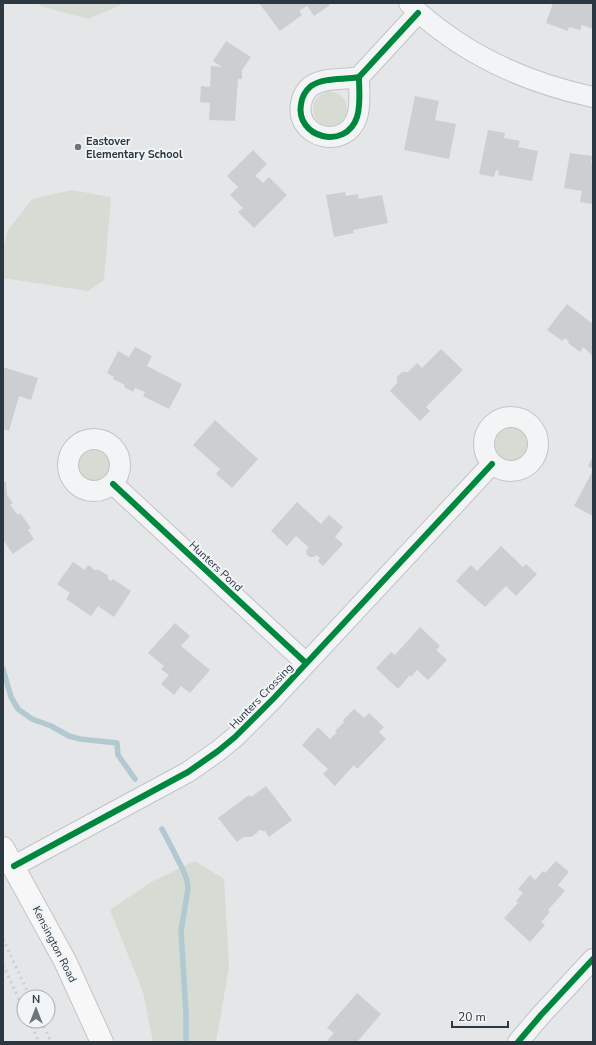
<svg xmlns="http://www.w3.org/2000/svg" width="596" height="1045" font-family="'Nunito Sans',sans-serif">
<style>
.green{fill:#d6dcd4}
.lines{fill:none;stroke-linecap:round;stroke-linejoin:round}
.stream{stroke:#b3c9d2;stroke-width:5.5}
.building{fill:#ccced0}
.street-casing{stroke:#c2c4c6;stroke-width:22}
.secondary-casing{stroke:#c2c4c6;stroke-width:24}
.street{stroke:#f3f4f5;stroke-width:20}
.secondary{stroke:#f7f7f7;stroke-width:22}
.rail{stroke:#cdcfd0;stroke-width:3;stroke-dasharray:2 4;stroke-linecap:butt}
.cycleway-casing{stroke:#f2f5f7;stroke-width:8}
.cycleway{stroke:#00873e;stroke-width:6}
.poi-dot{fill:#6c757b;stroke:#f2f5f7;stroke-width:1.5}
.labels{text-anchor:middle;stroke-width:4;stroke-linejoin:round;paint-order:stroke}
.poi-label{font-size:11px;font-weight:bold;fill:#2b3841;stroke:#f2f5f7;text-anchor:start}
.street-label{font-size:11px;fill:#2b3841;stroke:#f2f5f7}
</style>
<rect width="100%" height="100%" fill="#e4e6e8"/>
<g class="green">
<polygon points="38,3 121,3 121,5 88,19 40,6"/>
<circle cx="330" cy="109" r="17"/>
<polygon points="72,190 111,197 104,280 88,291 3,278 3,250 8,230 32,199"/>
<circle cx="510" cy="444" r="17"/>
<circle cx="93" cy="465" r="17"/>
<polygon points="195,861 224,879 229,967 216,1042 153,1042 143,992 110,910 151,882"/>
</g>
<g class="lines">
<g class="stream">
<polyline points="3,669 11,697 18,709 32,719 51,726 69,736 80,739 117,743 118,755 135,779"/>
<polyline points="162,829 172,848 183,870 187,880 188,889 181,931 186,1014 186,1042"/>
</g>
</g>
<g class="building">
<polygon points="259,3 328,3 330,5 314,16 307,6 299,11 302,15 280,31"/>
<polygon points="553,3 593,3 593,29 582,25 580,30 569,27 568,31 546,23"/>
<polygon points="226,41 251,57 242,70 242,79 238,79 235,121 209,120 210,103 200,102 201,86 210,87 211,66 222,67 213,61"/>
<polygon points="415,96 439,101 435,120 456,124 449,159 404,150"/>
<polygon points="488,130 505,133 504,138 520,141 518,147 538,151 532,181 498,175 499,171 496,170 494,177 479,174"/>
<polygon points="253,150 267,164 255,176 263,183 269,177 287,195 254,228 238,212 243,208 230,195 238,187 227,176"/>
<polygon points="570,153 592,156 591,163 593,163 593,204 580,202 582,191 564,188"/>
<polygon points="345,192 346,196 358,194 359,199 382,195 388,223 353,230 354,233 334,237 326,195"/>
<polygon points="567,304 593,324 593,358 591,356 592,355 583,347 580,352 568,343 569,341 565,338 562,341 547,330"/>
<polygon points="135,347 152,356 147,366 182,384 169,409 143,396 145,392 135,388 133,392 124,387 125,385 113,379 114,377 107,373 118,351 129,357"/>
<polygon points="441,349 463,370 426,407 430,411 420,421 390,391 397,383 397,377 402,372 408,372 417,363 422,368"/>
<polygon points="3,367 38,378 31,400 19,396 9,431 3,429"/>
<polygon points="215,420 258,459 232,488 216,474 220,469 193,445"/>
<polygon points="593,456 593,469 588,466"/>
<polygon points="593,470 593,516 574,506"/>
<polygon points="3,482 6,482 7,495 13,503 10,505 18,515 20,513 31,528 28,530 34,539 13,554 4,541 3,542"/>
<polygon points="297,502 321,524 329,515 343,527 335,537 343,544 323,566 318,561 320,558 316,555 314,557 310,557 307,555 306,550 309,548 296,536 287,546 271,531"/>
<polygon points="501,546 523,567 526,564 537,574 516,596 506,586 485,607 456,581 471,565 477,571"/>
<polygon points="73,562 85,570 88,565 96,571 97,569 109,576 107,578 111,581 113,579 131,591 114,617 98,606 91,616 66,599 70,593 57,584"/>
<polygon points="175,623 190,636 181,646 210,670 190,693 181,686 174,695 161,684 169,675 161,669 164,666 148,653"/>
<polygon points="420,627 440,646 436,650 447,660 428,680 417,670 411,677 410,675 398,689 376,668 391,652 395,655"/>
<polygon points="354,709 364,718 369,713 384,727 379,732 386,739 357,769 354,765 335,786 323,774 328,769 302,745 318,727 330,739 337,732 335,731 344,722 343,720"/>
<polygon points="266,786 292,820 269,837 265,831 258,830 258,832 251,837 244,837 237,842 218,818 249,795 251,797"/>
<polygon points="556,861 569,872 558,885 565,891 548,910 550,912 541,922 545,925 530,942 504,918 518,903 516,901 523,893 518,889 530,875 535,880 543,871 545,873"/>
<polygon points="357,993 381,1014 357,1042 326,1042 334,1033 327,1028"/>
</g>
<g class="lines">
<g class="street-casing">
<g id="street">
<path d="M 409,3 C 418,13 429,21 439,29 C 485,64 537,85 593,97"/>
<path d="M 359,77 C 359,90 361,105 357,117 C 346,151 295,138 301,104 C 302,97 305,91 311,86 C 324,77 344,80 359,77 L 418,13"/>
<circle cx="511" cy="444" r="27"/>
<circle cx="94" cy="465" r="26"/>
<polyline points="113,484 306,663"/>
<polyline points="14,866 188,772 218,751 235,737 274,698 492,464"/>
<polyline points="518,1042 541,1015 593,959"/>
</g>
</g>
<g class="secondary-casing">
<polyline id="secondary" points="3,848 65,961 102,1042"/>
</g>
<use href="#street" class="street"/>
<use href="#secondary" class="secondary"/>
<g class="rail">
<polyline points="3,939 30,997"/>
<polyline points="3,965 24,1010"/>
<polyline points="29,1021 39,1042"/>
<polyline points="41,1021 51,1042"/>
</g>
<g class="cycleway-casing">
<g id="cycleway">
<path d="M 359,77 C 359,90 361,105 357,117 C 346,151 295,138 301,104 C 302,97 305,91 311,86 C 324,77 344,80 359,77 L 418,13"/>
<polyline points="113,484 306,663"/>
<polyline points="14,866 188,772 218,751 235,737 274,698 492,464"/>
<polyline points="518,1042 541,1015 593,959"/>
</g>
</g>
<use href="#cycleway" class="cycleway"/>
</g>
<circle class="poi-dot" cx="78" cy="147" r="4"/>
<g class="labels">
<g class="poi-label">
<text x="86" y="145">Eastover<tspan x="86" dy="13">Elementary School</tspan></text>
</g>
<g class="street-label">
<text transform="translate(216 566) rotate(43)" y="4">Hunters Pond</text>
<text transform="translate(261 696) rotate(-46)" y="4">Hunters Crossing</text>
<text transform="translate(55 944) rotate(63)" y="4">Kensington Road</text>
</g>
</g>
<rect width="596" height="1045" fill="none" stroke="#2b3841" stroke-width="8"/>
<g transform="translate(36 1009)"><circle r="19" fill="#f2f5f7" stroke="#a2a9ae"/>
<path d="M0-3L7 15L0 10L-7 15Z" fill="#6c757b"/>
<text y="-6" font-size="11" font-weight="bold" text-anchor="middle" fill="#2b3841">N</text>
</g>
<path d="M452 1021v6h56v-6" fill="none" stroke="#2b3841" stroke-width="2"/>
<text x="458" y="1021" font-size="12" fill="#2b3841" stroke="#f2f5f7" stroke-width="3" paint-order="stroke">20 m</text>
</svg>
